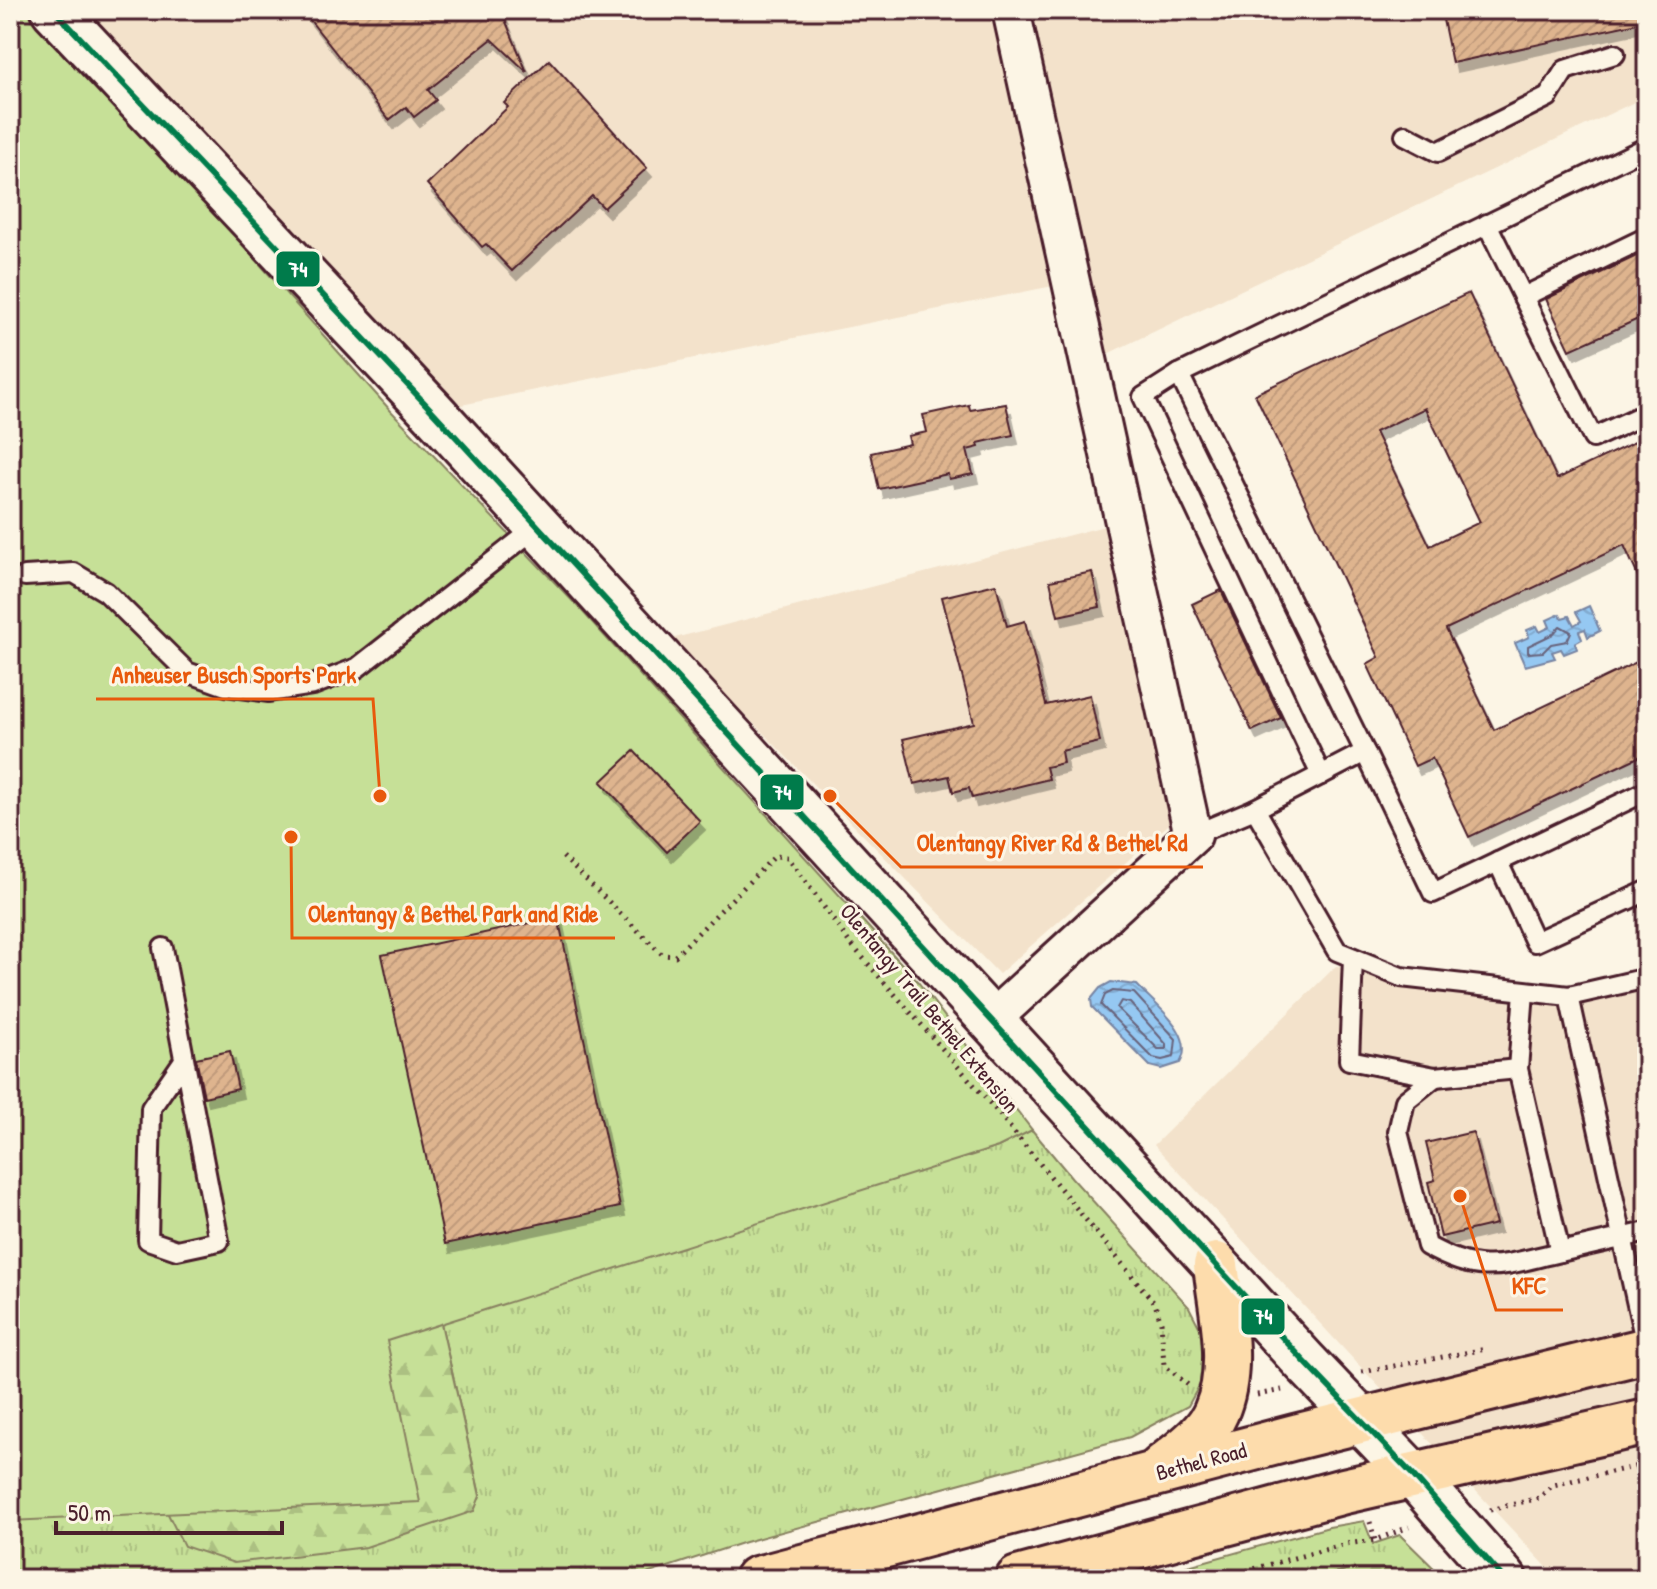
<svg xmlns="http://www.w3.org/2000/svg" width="1657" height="1589" font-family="'Patrick Hand',sans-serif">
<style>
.built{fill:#f3e2cb}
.grass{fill:url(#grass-tufts);stroke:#888061;stroke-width:2}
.forest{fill:url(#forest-firs);stroke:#888061;stroke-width:2}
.pitch{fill:#c6e097;stroke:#888061;stroke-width:2}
.water{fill:url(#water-waves);stroke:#7784a2;stroke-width:2}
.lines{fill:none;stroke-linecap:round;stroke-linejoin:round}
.shore{stroke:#68637b;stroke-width:2}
.building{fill:url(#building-hatch);stroke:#4a1f2b;stroke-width:2;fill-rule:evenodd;filter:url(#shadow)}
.service-casing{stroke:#4a1f2b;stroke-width:24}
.minor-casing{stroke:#4a1f2b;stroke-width:42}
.secondary-casing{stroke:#4a1f2b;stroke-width:50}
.primary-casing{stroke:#4a1f2b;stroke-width:50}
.path{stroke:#4a1f2b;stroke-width:5;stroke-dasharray:2 6;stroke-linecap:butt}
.service{stroke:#fcf5e5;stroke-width:18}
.minor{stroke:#fcf5e5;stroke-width:36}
.secondary{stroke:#fcf5e5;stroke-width:44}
.primary{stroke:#fddcac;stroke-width:44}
.bus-1-casing{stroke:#fcf5e5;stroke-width:12}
.bus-1{stroke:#007b4b;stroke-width:6}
.labels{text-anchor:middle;stroke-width:6;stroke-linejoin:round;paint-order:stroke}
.street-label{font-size:22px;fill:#4a1f2b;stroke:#fcf5e5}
.leader{fill:none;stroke:#e8590c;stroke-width:3}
.callout-dot{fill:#e8590c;stroke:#fcf5e5;stroke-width:3}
.callout-label{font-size:24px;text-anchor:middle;font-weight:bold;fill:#e8590c;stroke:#fcf5e5;stroke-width:6;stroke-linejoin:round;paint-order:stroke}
.line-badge{stroke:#fcf5e5;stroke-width:3}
.badge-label{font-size:22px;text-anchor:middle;font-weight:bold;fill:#fff}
</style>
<defs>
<pattern id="grass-tufts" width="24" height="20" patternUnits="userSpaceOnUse" patternTransform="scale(2)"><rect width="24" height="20" fill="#c6e097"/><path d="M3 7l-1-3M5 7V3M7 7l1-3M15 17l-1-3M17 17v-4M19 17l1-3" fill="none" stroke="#acc082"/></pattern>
<pattern id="forest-firs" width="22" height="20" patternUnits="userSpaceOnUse" patternTransform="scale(2)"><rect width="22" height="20" fill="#c6e097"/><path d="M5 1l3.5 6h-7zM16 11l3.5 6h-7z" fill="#acc082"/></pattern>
<pattern id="water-waves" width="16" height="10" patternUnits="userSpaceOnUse" patternTransform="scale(2)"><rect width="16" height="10" fill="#95c8f2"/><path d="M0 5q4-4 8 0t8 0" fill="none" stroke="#82abd0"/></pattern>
<pattern id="building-hatch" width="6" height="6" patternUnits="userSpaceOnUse" patternTransform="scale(2)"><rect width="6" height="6" fill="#deb48e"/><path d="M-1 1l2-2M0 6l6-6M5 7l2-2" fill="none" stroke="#c09a7b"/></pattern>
<filter id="shadow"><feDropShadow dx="5" dy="9" stdDeviation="0" flood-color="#0004"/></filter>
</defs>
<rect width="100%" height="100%" fill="#fcf5e5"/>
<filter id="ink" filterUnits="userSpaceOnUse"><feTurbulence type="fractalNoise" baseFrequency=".0125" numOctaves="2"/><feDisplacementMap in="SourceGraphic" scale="16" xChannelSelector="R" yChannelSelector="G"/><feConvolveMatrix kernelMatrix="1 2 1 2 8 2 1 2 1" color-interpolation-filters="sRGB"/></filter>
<g filter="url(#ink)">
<g class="built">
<polygon points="77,10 1647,10 1647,96 1080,367 1063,284 461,405 81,17"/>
<polygon points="1116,523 1183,812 999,974 671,639"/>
<polygon points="1336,966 1570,993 1647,976 1647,1579 1558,1579 1154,1145"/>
</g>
<g class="grass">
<polygon points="1032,1130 1072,1178 1189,1307 1204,1336 1200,1384 1188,1406 1130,1437 745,1542 631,1579 10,1579 10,1500 474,1511 480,1495 438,1310 998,1147"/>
<polygon points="1364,1521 1373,1544 1400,1535 1445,1579 1398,1579 1389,1568 1353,1568 1314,1579 1141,1579 1329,1527"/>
</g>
<g class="forest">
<polygon points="297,1054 438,1310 480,1496 474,1511 366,1547 234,1563 184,1546 168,1514 192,1457"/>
<polygon points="1353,1568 1389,1568 1398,1579 1314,1579"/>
</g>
<polygon class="pitch" points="10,10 33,10 391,411 582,611 918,982 1032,1130 998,1147 387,1341 420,1502 10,1521"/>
<g class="water">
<polygon points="1589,606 1600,631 1588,637 1585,629 1579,631 1582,639 1575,643 1577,649 1564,654 1561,649 1552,652 1555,658 1525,666 1515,643 1529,637 1527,630 1537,626 1540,632 1550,627 1547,620 1560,614 1562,618 1569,616 1574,625 1581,621 1576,612"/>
<path d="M 1111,982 L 1137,985 C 1155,1005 1197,1034 1180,1063 L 1161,1069 L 1150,1066 L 1092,1007 L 1091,999 L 1100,988 Z"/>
</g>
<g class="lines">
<g class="shore">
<polygon points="1560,626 1571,632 1567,641 1551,644 1543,652 1528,653 1528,646 1553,634"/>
<polygon points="1113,991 1134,993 1176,1039 1174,1057 1162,1060 1153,1058 1101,1005 1105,995"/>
<polygon points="1121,1001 1130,1003 1166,1044 1166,1049 1158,1049 1117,1008"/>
</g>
</g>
<g class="building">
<polygon points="302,10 501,10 527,72 492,39 428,90 436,100 414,117 406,107 389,120"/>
<polygon points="1441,10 1647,10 1647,21 1452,63"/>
<polygon points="549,60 647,168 604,208 592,196 512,271 486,244 482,247 427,184 508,107 504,103"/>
<polygon points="1647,251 1647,315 1570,350 1546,299"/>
<path d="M 1469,293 L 1557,479 L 1647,436 L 1647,596 L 1624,545 L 1446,629 L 1494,730 L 1647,657 L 1647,753 L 1469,837 L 1432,758 L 1415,766 L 1367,664 L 1379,657 L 1255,394 ZM 1425,408 L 1480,522 L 1430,546 L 1375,432 Z"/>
<polygon points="1006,404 1013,435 978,443 979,447 967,450 973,474 949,479 948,474 879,489 871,453 910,444 908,436 927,432 923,415 969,405 970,410"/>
<polygon points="1092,572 1100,607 1058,616 1050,581"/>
<polygon points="996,584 1007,626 1025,621 1046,705 1090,695 1100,742 1061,751 1063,763 1046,767 1049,779 972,798 969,788 953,792 949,776 914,784 903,739 974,723 942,597"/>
<polygon points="1221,590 1281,718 1252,731 1192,604"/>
<polygon points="634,751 700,821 667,852 601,782"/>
<polygon points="558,917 620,1207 445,1244 382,955"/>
<polygon points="230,1051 238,1089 204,1097 196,1058"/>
<polygon points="1473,1132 1496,1224 1441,1237 1428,1182 1435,1180 1426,1143"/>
</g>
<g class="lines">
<g class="service-casing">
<g id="service">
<polyline points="1405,135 1438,152 1548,97 1565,70 1615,54"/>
<polyline points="1487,224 1593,438 1647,413"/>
<polyline points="1523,297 1647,237"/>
<polyline points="1179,374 1143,397 1321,775"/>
<polyline points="25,576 74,573 106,592 187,672 226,686 269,692 313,685 357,668 538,526"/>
<polyline points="1365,752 1433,893 1647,791"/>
<polyline points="1255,809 1365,752 1179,374 1647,147"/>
<polyline points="1193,835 1255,809 1337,951 1401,977 1569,996 1647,978"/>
<polyline points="1498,862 1535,942 1647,891"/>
<polyline points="163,948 219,1241 177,1250 148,1240 151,1108 184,1060"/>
<polyline points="1353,958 1349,1060 1435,1077 1518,1069"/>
<polyline points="1524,992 1518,1069 1560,1252 1647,1232"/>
<polyline points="1569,996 1647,1350"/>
<path d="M 1435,1077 L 1405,1101 L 1398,1132 L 1427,1246 C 1482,1277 1502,1265 1560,1252"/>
</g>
</g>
<g class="minor-casing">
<polyline id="minor" points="991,1020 1193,835 1011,10"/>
</g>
<g class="secondary-casing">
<polyline id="secondary" points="54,10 434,413 1304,1361 1412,1474 1504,1579"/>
</g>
<g class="primary-casing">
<g id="primary">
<path d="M 1160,1469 C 1179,1453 1206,1436 1216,1412 C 1236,1367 1221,1310 1216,1265"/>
<polyline points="757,1579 1295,1437 1647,1350"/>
<polyline points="1018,1579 1344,1491 1647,1422"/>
</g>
</g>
<g class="path">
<polyline points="563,857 663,955 675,956 775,856 788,857 849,942 995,1109 1155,1304 1161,1322 1164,1365 1188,1385"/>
<polyline points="1362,1372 1486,1349"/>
<polyline points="1257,1395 1282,1390"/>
<polyline points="1490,1510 1539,1498 1553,1485 1647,1464"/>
<polyline points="1370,1522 1375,1540"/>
<polyline points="1216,1579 1346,1544 1375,1540 1409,1527"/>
</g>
<use href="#service" class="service"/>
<use href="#minor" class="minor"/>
<use href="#secondary" class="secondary"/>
<use href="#primary" class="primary"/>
<g class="bus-1-casing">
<polyline id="bus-1" points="54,10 434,413 1304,1361 1412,1474 1504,1579"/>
</g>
<use href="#bus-1" class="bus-1"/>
</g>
</g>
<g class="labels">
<g class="street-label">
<text transform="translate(930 1008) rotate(50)" y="8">Olentangy Trail Bethel Extension</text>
<text transform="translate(1201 1461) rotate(-15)" y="8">Bethel Road</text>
</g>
</g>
<path class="leader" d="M380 796L373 699H96M830 796L901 867H1203M291 837L292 938H615M1460 1196L1496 1310H1563"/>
<g class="callout-dot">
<circle cx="380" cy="796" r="8"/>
<circle cx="830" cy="796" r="8"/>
<circle cx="291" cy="837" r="8"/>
<circle cx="1460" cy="1196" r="8"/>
</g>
<g class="callout-label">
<text x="234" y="683">Anheuser Busch Sports Park</text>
<text x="1052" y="851">Olentangy River Rd &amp; Bethel Rd</text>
<text x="453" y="922">Olentangy &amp; Bethel Park and Ride</text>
<text x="1529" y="1294">KFC</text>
</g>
<g class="line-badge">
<rect x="275" y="250" width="46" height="38" rx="8" fill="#007b4b"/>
<rect x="759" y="773" width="46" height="38" rx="8" fill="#007b4b"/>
<rect x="1240" y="1297" width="46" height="39" rx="8" fill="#007b4b"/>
</g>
<g class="badge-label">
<text x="298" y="277">74</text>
<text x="782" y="800">74</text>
<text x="1263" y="1324">74</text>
</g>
<rect width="1657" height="1589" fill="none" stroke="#fcf5e5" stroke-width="40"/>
<rect x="20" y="20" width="1617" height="1549" fill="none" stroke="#4a1f2b" stroke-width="3" filter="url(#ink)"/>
<path d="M56 1521v12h226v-12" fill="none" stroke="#4a1f2b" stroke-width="4"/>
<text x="68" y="1521" font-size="24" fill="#4a1f2b" stroke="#fcf5e5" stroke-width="6" paint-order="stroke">50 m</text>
</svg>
